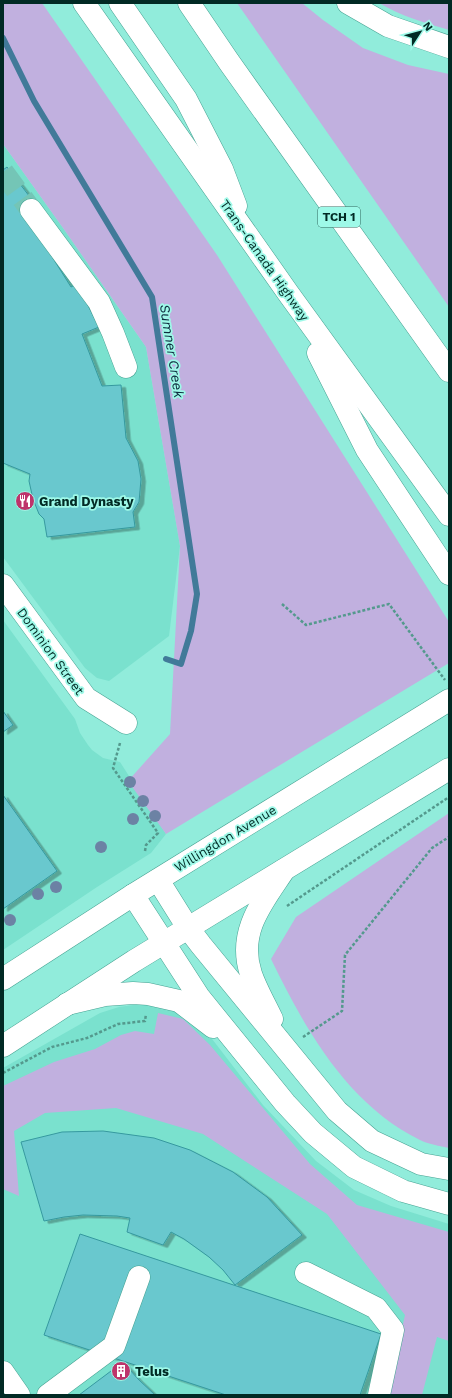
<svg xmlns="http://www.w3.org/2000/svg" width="452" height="1398" font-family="'Work Sans',sans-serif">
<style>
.built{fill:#7ae1ce}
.green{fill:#c1b0df}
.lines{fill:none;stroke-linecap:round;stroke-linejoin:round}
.stream{stroke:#417a99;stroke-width:6}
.building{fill:#69c8ce;stroke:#36999f;filter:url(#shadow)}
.minor-tunnel{stroke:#74c5b6;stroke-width:22;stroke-dasharray:22 11;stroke-linecap:butt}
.minor-casing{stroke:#46a292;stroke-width:23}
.major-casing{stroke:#46a292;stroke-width:23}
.highway-casing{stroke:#46a292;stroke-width:23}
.path{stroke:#54998d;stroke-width:2.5;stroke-dasharray:3 2;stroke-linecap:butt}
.minor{stroke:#fff;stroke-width:22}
.major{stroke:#fff;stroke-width:22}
.highway{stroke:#fff;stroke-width:22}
.tree{fill:#6c82a4}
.labels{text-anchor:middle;stroke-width:3.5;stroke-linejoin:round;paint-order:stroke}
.shield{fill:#9ef9e8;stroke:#30685f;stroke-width:1}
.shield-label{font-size:12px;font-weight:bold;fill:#012a24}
.street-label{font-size:13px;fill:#012a24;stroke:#9ef9e8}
.poi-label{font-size:13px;font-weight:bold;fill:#012a24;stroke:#9ef9e8;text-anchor:start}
.water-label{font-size:14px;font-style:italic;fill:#0e2c3f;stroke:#9ef9e8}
</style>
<defs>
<filter id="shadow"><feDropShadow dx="4.5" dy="2.5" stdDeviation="0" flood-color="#0004"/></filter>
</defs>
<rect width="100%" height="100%" fill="#91ecdb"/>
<g class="built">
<polygon points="3,144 63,228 146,347 180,546 169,636 109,681 97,678 85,668 3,557"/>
<polygon points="3,620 75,719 80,733 88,745 92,750 103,758 120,762 166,834 151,853 97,887 3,950"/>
<polygon points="147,1003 180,1013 209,1035 263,1105 316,1161 354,1190 391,1206 449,1224 449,1395 3,1395 3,1068 100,1013 119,1007"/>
</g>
<g class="green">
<polygon points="3,3 42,3 217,255 449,622 449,663 166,834 128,781 170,734 180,546 146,347 63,228 3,144"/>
<polygon points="237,3 302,3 323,20 363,48 408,65 449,74 449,307"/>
<path d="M 379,3 L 449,3 L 449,30 C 425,23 401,16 379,3 Z"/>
<path d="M 449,813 L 449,1148 C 440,1146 428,1144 420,1140 C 347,1104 305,1029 271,959 L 296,917 Z"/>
<polygon points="158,1013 183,1019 210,1045 310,1164 357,1205 449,1232 449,1341 437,1337 422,1395 387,1395 405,1315 327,1214 203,1134 116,1108 45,1113 14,1131 19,1196 3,1189 3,1086 54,1062 95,1049 121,1035 135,1031 154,1034"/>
</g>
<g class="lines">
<polyline class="stream" points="3,38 34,101 152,297 197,594 191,631 181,664 166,659"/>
</g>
<g class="building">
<polygon points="7,167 36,205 26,215 71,287 77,284 99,327 82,334 102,386 121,385 126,438 138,461 141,479 139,502 133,512 135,527 47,537 44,519 39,514 33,499 29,481 30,474 3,463 3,170"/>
<polygon points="3,711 13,725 3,732"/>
<polygon points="3,795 57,871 3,909"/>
<polygon points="103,1131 154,1138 190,1150 233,1172 267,1197 302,1235 235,1285 223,1270 209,1257 184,1239 171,1232 163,1245 127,1232 130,1218 117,1216 83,1215 64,1217 44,1221 21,1142 62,1132"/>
<polygon points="80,1234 381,1334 360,1395 226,1395 44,1335"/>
<polygon points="123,1362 138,1379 155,1395 79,1395"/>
</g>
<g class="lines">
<polyline class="minor-tunnel" points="3,172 31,210"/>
<g class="minor-casing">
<g id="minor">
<polyline points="31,210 99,302 113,333 126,367"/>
<polyline points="3,585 86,698 126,723"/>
<polyline points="306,1273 376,1308 393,1330 379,1395"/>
<polyline points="3,1372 19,1395"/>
<polyline points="48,1395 114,1346 139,1277"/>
</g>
</g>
<g class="major-casing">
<g id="major">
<polyline points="348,3 388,26 449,47"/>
<polyline points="3,979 133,895 449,700"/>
<polyline points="3,1046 134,961 449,769"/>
</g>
</g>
<g class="highway-casing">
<g id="highway">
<polyline points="84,3 288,293 449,515"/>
<polyline points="120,3 186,99 222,169 236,206"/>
<polyline points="189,3 229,62 449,371"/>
<polyline points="318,353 367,450 449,574"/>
<polyline points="158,880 188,928 201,945 337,1111 372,1141 421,1164 449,1169"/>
<polyline points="133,895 199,997 285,1103 313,1133 354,1167 403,1191 449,1204"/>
<polyline points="67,1004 105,995 133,993 148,994 179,1001 213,1027"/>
<path d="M 272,1019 C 265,1004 256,989 251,974 C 237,932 262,903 284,870"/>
</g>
</g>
<g class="path">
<polyline points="282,604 306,625 389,604 445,680"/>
<polyline points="120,743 113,768 158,833 146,845 145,851"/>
<polyline points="287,906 449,797"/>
<polyline points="303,1037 342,1011 345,955 432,848 449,837"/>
<polyline points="3,1073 52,1047 87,1038 118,1024 145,1021 146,1014"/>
</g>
<use href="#minor" class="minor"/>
<use href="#major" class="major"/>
<use href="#highway" class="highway"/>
</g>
<g class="tree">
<circle cx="130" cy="782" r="6"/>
<circle cx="143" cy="801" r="6"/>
<circle cx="155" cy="816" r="6"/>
<circle cx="133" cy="819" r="6"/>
<circle cx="101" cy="847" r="6"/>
<circle cx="56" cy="887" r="6"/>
<circle cx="38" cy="894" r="6"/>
<circle cx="10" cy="920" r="6"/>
</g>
<defs>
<g id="restaurant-disc" transform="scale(1)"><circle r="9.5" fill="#be346b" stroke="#9ef9e8"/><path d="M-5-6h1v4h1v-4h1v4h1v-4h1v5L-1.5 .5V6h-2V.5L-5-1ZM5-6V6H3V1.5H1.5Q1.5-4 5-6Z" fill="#fff"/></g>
<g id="building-disc" transform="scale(1)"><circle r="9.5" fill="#be346b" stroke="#9ef9e8"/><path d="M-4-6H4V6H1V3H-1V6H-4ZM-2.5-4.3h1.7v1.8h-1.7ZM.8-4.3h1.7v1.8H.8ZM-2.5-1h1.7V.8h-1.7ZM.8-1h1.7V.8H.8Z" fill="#fff"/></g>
</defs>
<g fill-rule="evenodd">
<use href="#restaurant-disc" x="25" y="501"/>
<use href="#building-disc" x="121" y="1371"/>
</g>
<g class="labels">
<rect class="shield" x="318" y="207" width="42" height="20" rx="3"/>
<g class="shield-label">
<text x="339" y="221">TCH 1</text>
</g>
<g class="street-label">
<text transform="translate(265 260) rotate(55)" y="5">Trans-Canada Highway</text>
<text transform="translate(51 651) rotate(54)" y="5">Dominion Street</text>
<text transform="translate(225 838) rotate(-31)" y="5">Willingdon Avenue</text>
</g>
<g class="poi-label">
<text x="39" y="506">Grand Dynasty</text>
<text x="135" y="1376">Telus</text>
</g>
<g class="water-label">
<text transform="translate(172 351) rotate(81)" y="5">Sumner Creek</text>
</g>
</g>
<rect width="452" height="1398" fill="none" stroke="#012a24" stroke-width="8"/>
<g transform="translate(420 32) rotate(54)" stroke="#9ef9e8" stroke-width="3" paint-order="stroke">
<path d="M0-3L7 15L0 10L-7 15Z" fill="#012a24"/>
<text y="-6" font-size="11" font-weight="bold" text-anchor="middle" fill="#012a24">N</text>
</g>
</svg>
